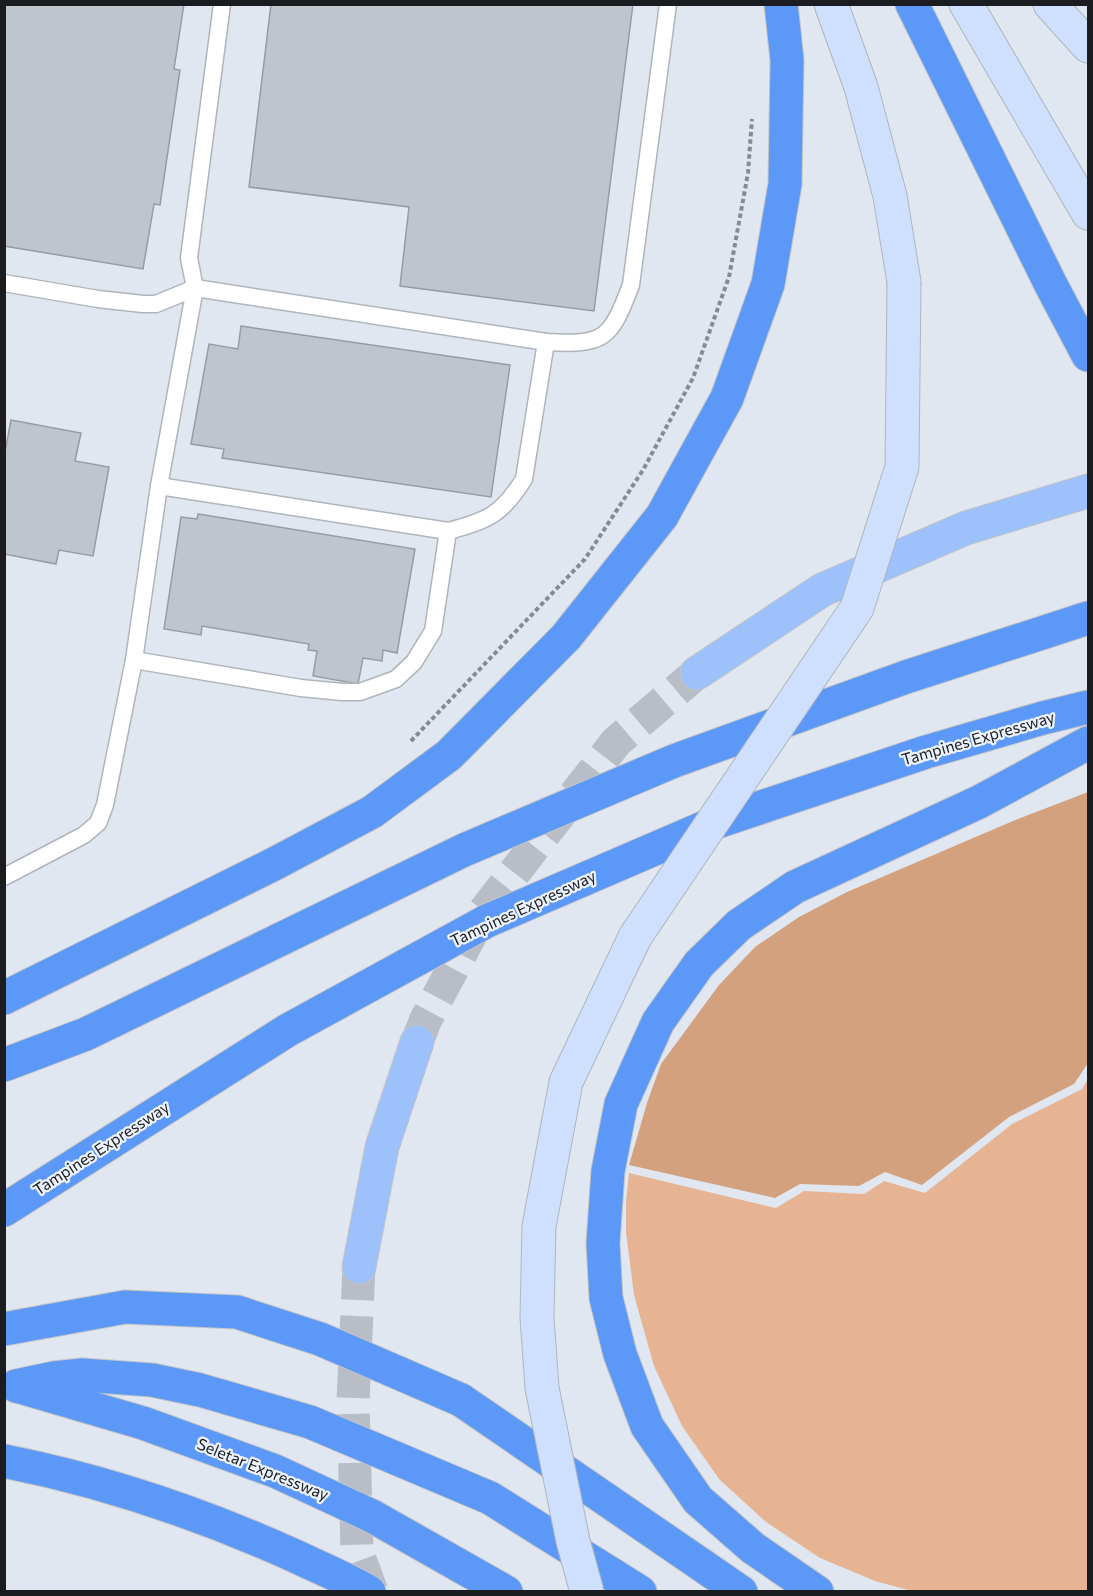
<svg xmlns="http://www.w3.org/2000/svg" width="1093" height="1596" font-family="Commissioner,sans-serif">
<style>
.green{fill:#e6b493}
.forest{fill:#d4a17e}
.building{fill:#bfc5cd;stroke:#979ca4;stroke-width:1.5}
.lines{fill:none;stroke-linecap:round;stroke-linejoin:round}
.primary-tunnel{stroke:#b9bec6;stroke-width:33;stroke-dasharray:33 16;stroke-linecap:butt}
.service-casing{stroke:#afb5bd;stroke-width:19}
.secondary-casing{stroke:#afb5bd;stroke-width:35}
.primary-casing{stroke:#c3c4c5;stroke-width:35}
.motorway-casing{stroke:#c3c4c5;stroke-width:35}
.path{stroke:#878b91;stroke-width:4;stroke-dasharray:4.5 3;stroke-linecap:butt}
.service{stroke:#fff;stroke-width:16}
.secondary{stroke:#cee0fd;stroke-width:33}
.primary{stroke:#9dc1fa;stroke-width:33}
.motorway{stroke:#5b98f7;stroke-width:33}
.secondary-bridge-casing{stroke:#afb5bd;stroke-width:35;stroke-linecap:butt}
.motorway-bridge-casing{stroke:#c3c4c5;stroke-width:35;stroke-linecap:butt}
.secondary-bridge{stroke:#cee0fd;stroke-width:33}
.motorway-bridge{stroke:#5b98f7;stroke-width:33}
.labels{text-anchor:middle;stroke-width:4.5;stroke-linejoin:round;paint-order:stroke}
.street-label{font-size:16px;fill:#1a1c1f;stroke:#eef4fd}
</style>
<rect width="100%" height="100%" fill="#e1e7f0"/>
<polygon class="green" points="1088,1079 1088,1591 912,1591 875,1581 820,1558 766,1522 719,1479 682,1426 654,1366 634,1295 626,1232 626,1202 629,1173 776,1208 804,1191 864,1194 884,1181 925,1193 1012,1124 1082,1089"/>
<polygon class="forest" points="1088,792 1088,1063 1074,1084 1009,1117 922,1185 885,1172 859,1186 800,1184 775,1198 629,1165 647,1103 661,1064 719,985 755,947 799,917 847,892 1013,821"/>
<g class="building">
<polygon points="4,4 184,4 174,69 180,70 160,205 154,204 143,269 4,246"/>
<polygon points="271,4 633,4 594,311 400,286 409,207 249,187"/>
<polygon points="241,326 510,365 491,497 222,458 224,449 191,444 209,344 238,349"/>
<polygon points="11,420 81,433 75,461 109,467 93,556 59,550 56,564 4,554 4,457"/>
<polygon points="198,514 415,549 397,653 383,650 382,661 363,658 358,684 313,676 317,651 308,650 309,644 202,626 201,635 164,629 181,517 197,519"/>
</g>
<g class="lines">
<g class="primary-tunnel">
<polyline points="417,1042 426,1019 482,914 616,742 697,673"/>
<polyline points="359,1267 353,1401 357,1551 372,1592"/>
</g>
<g class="service-casing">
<g id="service">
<path d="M 4,283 L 98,299 L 143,304 L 156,304 L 195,288 L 546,342 C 605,345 610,340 631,285 L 668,4"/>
<path d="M 159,486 L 448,531 C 488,521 502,514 524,479 L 546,342"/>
<polyline points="134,660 301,688 342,692 360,692 396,679 414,662 433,631 448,531"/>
<polyline points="4,877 84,835 98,823 105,805 134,660 159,486 195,288 189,258 222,4"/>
</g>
</g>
<g class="secondary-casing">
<g id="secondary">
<polyline points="831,4 861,87 890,196 904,282"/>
<polyline points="966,4 1088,213"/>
<polyline points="1050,4 1088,46"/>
</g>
</g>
<g class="primary-casing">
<g id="primary">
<polyline points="697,673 822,590 966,528 1088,491"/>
<polyline points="359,1267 382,1147 417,1042"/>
</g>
</g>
<g class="motorway-casing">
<g id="motorway">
<polyline points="912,4 1051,285 1088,355"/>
<polyline points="4,998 274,864 372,812 449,755 566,637 662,516 727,398 768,284 785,184 787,60 781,4"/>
<polyline points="4,1065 86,1034 464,850 674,761 906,677 1088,618"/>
<polyline points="4,1210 288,1030 487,921 717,822 926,752 1043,718 1088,707"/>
<polyline points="16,1386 54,1378 82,1375 152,1380 200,1390 310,1422 490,1498 640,1592"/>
<polyline points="20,1387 143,1423 275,1471 372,1516 506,1592"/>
<polyline points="461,1400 741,1592"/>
<path d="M 4,1461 C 105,1481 202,1514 295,1556 C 320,1568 345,1578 369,1592"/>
<polyline points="817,1592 753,1548 698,1500 647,1426 620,1354 606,1298 603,1243 608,1171 621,1104 658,1022 699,964 739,925 795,887 979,802 1088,743"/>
</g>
</g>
<polyline class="path" points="411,741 585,559 643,470 693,378 729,277 748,173 752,119"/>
<use href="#service" class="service"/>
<use href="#secondary" class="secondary"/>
<use href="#primary" class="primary"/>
<use href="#motorway" class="motorway"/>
<g class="secondary-bridge-casing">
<polyline id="secondary-bridge" points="587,1592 573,1541 542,1388 537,1317 539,1226 566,1082 635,937 857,608 902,467 904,282"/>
</g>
<g class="motorway-bridge-casing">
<polyline id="motorway-bridge" points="4,1329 125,1307 237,1312 320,1339 461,1400"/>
</g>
<use href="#secondary-bridge" class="secondary-bridge"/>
<use href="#motorway-bridge" class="motorway-bridge"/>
</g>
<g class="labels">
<g class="street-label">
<text transform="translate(978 738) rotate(-16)" y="6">Tampines Expressway</text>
<text transform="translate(523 908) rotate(-25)" y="6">Tampines Expressway</text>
<text transform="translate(101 1148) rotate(-33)" y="6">Tampines Expressway</text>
<text transform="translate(263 1469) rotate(22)" y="6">Seletar Expressway</text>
</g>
</g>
<rect width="1093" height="1596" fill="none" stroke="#1a1c1f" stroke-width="12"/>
</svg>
